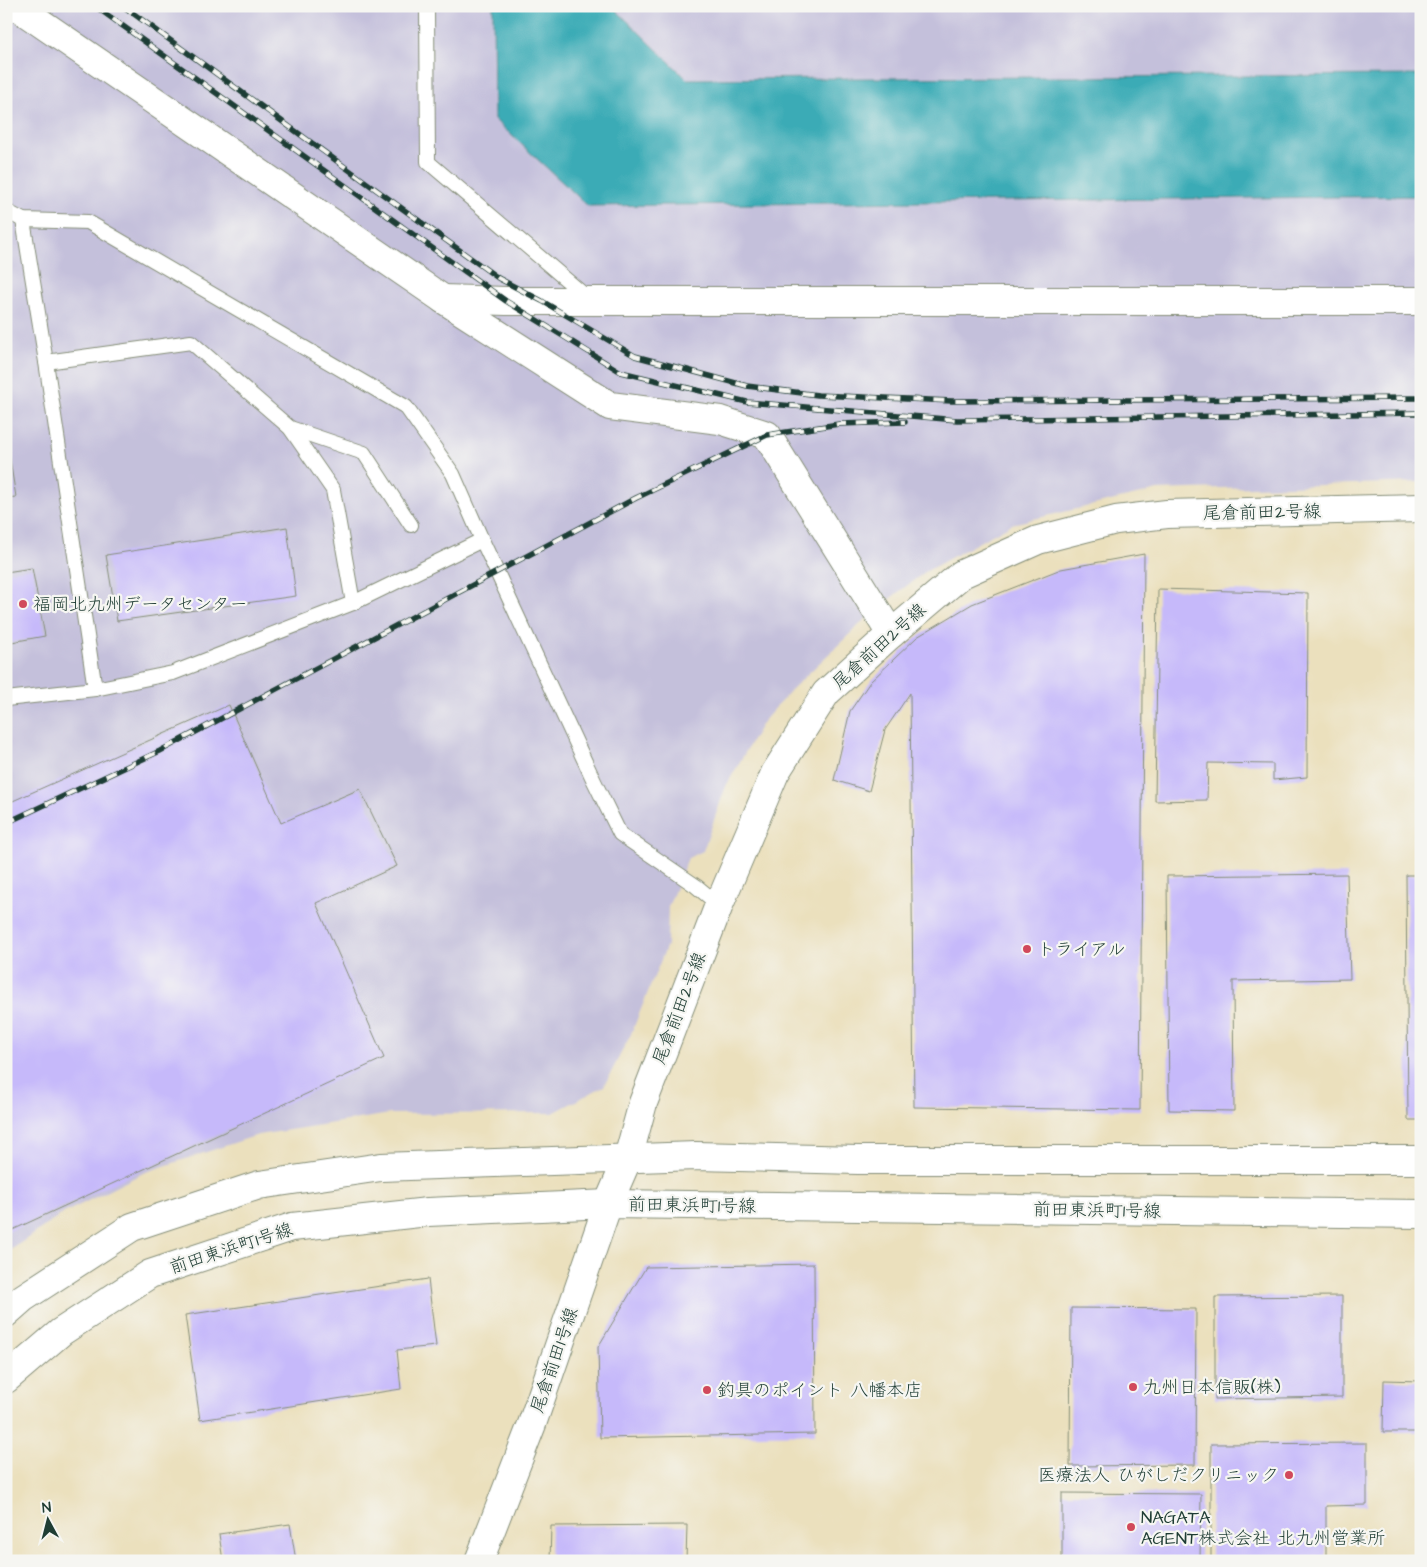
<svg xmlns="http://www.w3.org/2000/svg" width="1427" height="1567" font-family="'Architects Daughter','Klee One',sans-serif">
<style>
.industrial{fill:#c4c0db}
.water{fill:#3aabb6;stroke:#2c7475}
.building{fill:#c6b9fa}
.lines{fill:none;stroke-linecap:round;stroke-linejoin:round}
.service-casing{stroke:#858e78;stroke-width:16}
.minor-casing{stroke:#858e78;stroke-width:30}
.tertiary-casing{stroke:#858e78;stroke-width:30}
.service{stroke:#fff;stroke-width:14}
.minor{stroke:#fff;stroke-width:28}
.tertiary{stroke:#fff;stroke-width:28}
.rail-casing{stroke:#1f3d34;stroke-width:5.5}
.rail{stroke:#f6f6f2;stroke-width:4;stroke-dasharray:11;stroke-linecap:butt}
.poi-dot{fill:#d1495b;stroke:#f6f6f2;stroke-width:2}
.labels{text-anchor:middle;stroke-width:4.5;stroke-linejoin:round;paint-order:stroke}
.street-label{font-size:18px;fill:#1f3d34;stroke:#f6f6f2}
.poi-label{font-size:18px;fill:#1f3d34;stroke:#f6f6f2;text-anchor:start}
</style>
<rect width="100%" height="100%" fill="#f6f6f2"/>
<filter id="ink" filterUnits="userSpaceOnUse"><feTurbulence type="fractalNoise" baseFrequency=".02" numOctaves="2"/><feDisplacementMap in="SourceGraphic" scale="10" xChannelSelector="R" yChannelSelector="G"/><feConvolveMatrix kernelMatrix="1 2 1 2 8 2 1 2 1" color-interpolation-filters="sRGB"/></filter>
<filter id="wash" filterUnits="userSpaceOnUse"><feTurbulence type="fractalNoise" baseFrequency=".0096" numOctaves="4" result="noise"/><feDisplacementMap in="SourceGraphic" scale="20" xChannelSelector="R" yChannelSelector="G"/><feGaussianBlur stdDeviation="1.12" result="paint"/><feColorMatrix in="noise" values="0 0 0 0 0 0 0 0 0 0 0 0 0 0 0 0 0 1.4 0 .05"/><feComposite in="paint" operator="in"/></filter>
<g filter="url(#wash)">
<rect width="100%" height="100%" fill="#ebe0bd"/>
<polygon class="industrial" points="6,6 1421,6 1421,482 1158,490 1012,524 925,572 876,609 792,689 762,723 726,786 703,851 688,858 668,907 667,945 631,1034 604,1086 553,1113 390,1114 258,1135 143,1173 62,1214 6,1253"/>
<polygon class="water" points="493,6 616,6 616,10 687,79 1421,75 1421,196 588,206 494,119"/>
<g id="blocks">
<g class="building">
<polygon points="7,441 16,497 6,498 6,442"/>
<polygon points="287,527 296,596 117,621 106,555"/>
<polygon points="1144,554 1140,1110 914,1107 910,693 885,730 869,791 834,780 850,711 870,682 917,637 972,604 1061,569"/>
<polygon points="32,568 45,636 6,643 6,572"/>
<polygon points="1158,589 1308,593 1307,777 1273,780 1273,764 1208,763 1207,800 1155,801"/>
<polygon points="229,705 281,823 360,789 397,866 316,903 384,1058 6,1233 6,804"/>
<polygon points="1347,874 1350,979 1233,981 1234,1111 1169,1110 1167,876"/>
<polygon points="1406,875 1421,875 1421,1120 1408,1120"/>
<polygon points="814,1264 815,1434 600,1438 598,1347 646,1267"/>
<polygon points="428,1279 436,1346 397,1350 401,1389 200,1420 185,1315"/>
<polygon points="1342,1296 1342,1397 1215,1399 1215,1297"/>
<polygon points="1071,1308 1196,1309 1195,1465 1070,1466"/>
<polygon points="1384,1380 1421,1381 1421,1432 1383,1432"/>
<polygon points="1367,1443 1367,1505 1326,1506 1326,1561 1211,1561 1211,1444"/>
<polygon points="1062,1493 1201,1494 1200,1561 1062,1561"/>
<polygon points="290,1524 296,1561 223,1561 219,1534"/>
<polygon points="687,1525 686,1561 550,1561 551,1526"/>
</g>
</g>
</g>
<g filter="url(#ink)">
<use href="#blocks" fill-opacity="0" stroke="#858e78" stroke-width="1"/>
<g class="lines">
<g class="service-casing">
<g id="service">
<polyline points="427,6 428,162 589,299"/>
<polyline points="6,211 23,220 88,222 406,407 453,474 482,540 594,781 620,834 696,886 719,905"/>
<polyline points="23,220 46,362 95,689 173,673 353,603 482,540"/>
<polyline points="46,362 191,342 290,428 333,490 353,603"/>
<polyline points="290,428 364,453 411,525"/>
<polyline points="6,699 95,689"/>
</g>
</g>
<g class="minor-casing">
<g id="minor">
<polyline points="16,6 443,299 610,406 720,420 767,435 891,634"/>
<polyline points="443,299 506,301 1421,301"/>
</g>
</g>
<g class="tertiary-casing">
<g id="tertiary">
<polyline points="6,1313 23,1298 132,1227 259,1185 381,1167 696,1156 858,1160 1421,1160"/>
<polyline points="6,1379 61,1332 150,1274 292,1227 428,1212 608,1204 1421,1214"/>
<polyline points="479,1561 532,1424 608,1204 628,1158 643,1103 719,905 775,773 826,693 891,634 962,574 1038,540 1116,520 1167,514 1421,508"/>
</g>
</g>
<use href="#service" class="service"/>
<use href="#minor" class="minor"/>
<use href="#tertiary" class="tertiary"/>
<g class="rail-casing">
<g id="rail">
<polyline points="95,6 506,301 621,372 747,402 957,420 1421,413"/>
<polyline points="123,6 498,278 542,301 635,356 747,386 818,395 952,401 1421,398"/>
<polyline points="6,823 160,751 636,498 767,435 839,424 905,422"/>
</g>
</g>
<use href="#rail" class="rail"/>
</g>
</g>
<g class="poi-dot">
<circle cx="23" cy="604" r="5"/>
<circle cx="1027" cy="949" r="5"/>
<circle cx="1133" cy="1387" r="5"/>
<circle cx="707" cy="1390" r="5"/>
<circle cx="1289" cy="1475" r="5"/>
<circle cx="1131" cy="1527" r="5"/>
</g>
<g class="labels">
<g class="street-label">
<text transform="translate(1262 512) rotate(-1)" y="6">尾倉前田2号線</text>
<text transform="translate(879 646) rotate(-42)" y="6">尾倉前田2号線</text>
<text transform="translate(679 1008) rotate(-69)" y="6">尾倉前田2号線</text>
<text transform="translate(692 1205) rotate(1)" y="6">前田東浜町1号線</text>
<text transform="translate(1097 1210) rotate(1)" y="6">前田東浜町1号線</text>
<text transform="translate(231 1248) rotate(-18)" y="6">前田東浜町1号線</text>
<text transform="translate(554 1360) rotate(-71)" y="6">尾倉前田1号線</text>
</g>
<g class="poi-label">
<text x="33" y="610">福岡北九州データセンター</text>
<text x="1037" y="955">トライアル</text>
<text x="1143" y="1393">九州日本信販(株)</text>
<text x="717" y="1396">釣具のポイント 八幡本店</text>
<text x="1279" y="1481" text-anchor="end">医療法人 ひがしだクリニック</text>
<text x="1141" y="1523">NAGATA<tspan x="1141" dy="21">AGENT株式会社 北九州営業所</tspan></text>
</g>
</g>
<rect width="1427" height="1567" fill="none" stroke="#f6f6f2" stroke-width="25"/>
<g transform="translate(48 1520) rotate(353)" stroke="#f6f6f2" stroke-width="4" paint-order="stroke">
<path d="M0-4L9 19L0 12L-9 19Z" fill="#1f3d34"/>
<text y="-8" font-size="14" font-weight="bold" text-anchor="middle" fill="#1f3d34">N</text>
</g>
</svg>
